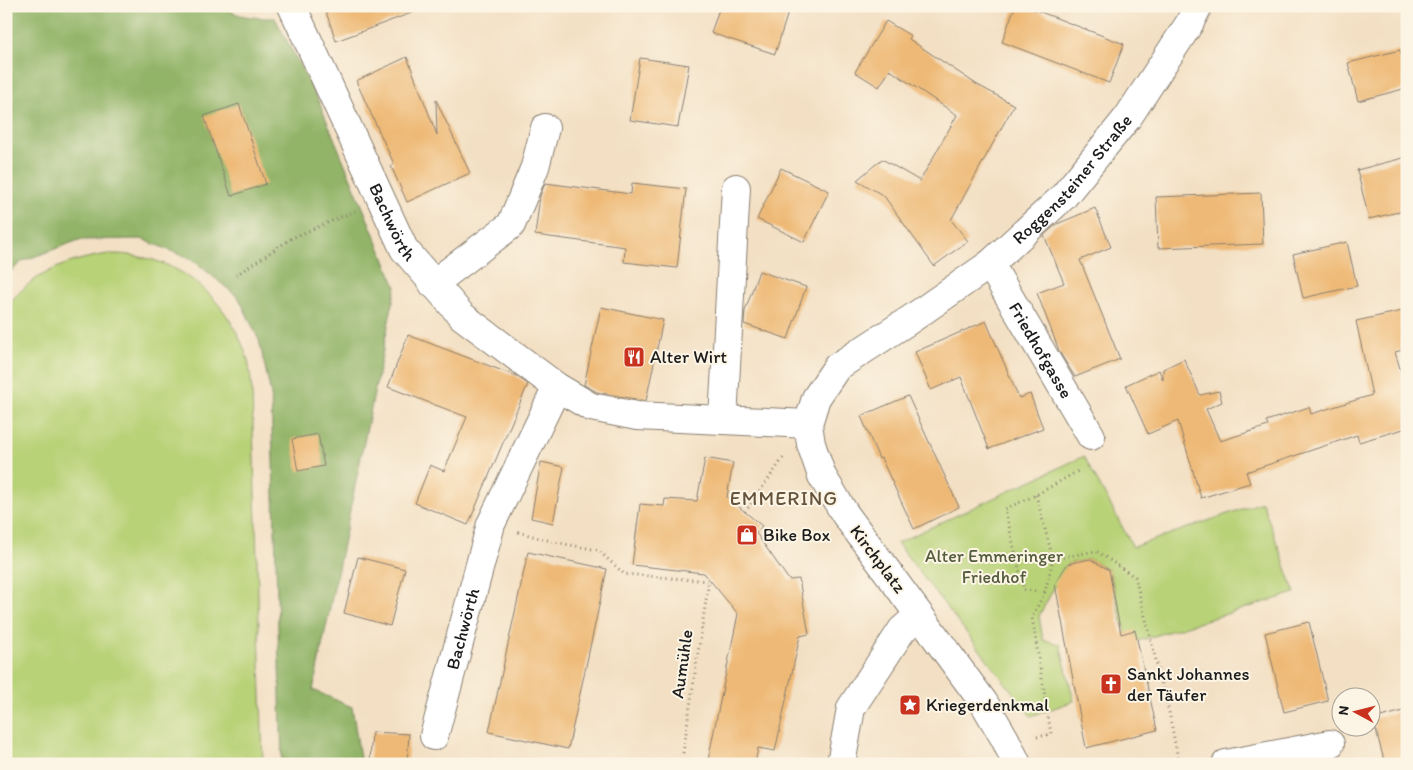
<svg xmlns="http://www.w3.org/2000/svg" width="1413" height="770" font-family="Itim,sans-serif">
	<style>
		.green { fill: #b8d277; stroke: #6a774a }
		.forest { fill: #92b468; stroke: #576842 }
		.building { fill: #eeb976 }
		.lines { fill: none; stroke-linecap: round; stroke-linejoin: round }
		.minor-casing { stroke: #887e70; stroke-width: 30 }
		.path { stroke: #887e70; stroke-width: 3; stroke-dasharray: 1 4; stroke-linecap: butt }
		.minor { stroke: #fff; stroke-width: 28 }
		.labels { text-anchor: middle; stroke-width: 4; stroke-linejoin: round; paint-order: stroke }
		.street-label { font-size: 18px; fill: #1c1c1c; stroke: #fcf5e5 }
		.poi-label { font-size: 18px; fill: #1c1c1c; stroke: #fcf5e5; text-anchor: start }
		.park-label { font-size: 18px; fill: #535c3c; stroke: #fcf5e5 }
		.quarter-label { font-size: 20px; letter-spacing: 1px; fill: #66533c; stroke: #fcf5e5 }
	</style>
	<rect width="100%" height="100%" fill="#fcf5e5"/>
	<filter id="ink" filterUnits="userSpaceOnUse"><feTurbulence type="fractalNoise" baseFrequency=".02" numOctaves="2"/><feDisplacementMap in="SourceGraphic" scale="10" xChannelSelector="R" yChannelSelector="G"/><feConvolveMatrix kernelMatrix="1 2 1 2 8 2 1 2 1" color-interpolation-filters="sRGB"/></filter>
	<filter id="wash" filterUnits="userSpaceOnUse"><feTurbulence type="fractalNoise" baseFrequency=".0096" numOctaves="4" result="noise"/><feDisplacementMap in="SourceGraphic" scale="20" xChannelSelector="R" yChannelSelector="G"/><feGaussianBlur stdDeviation="1.12" result="paint"/><feColorMatrix in="noise" values="0 0 0 0 0 0 0 0 0 0 0 0 0 0 0 0 0 1.4 0 .05"/><feComposite in="paint" operator="in"/></filter>
	<g filter="url(#wash)">
		<rect width="100%" height="100%" fill="#f3e0c4"/>
		<!-- green -->
		<g class="green">
			<path d="M108,254C117,254 126,254 135,256C191,264 232,308 248,360C250,370 251,381 252,391L263,764H6V308C31,273 68,260 108,254Z"/>
			<path d="M1084,456L1133,547L1262,502L1295,593L1128,644L1109,570L1090,559L1067,564L1039,616L1043,640L1060,644L1074,701L1031,716L897,543Z"/>
		</g>
		<!-- forest -->
		<path class="forest" d="M6,6H225C233,18 261,18 275,18L319,102L396,287L313,690L352,707L361,764H282L271,394L259,340L239,298L193,260L142,239L79,240L23,261L6,275Z"/>
		<g id="blocks">
			<!-- building -->
			<g class="building">
				<path d="M324,6H422V9L336,41Z"/>
				<path d="M720,6H790L775,54L711,33Z"/>
				<path d="M1015,6H1025L1124,44L1109,83L1002,42Z"/>
				<path d="M886,21L911,36L909,39L976,84L1014,105L951,220L968,241L934,266L884,196L857,180L882,159L920,181L957,115L890,70L879,87L855,72Z"/>
				<path d="M1400,50L1407,74V88L1358,101L1348,63Z"/>
				<path d="M407,57L437,135L436,100L470,173L407,202L391,166L394,164L356,81Z"/>
				<path d="M640,58L689,65L678,127L630,120Z"/>
				<path d="M239,104L266,184L231,196L204,116Z"/>
				<path d="M1407,157V210L1369,219L1357,170Z"/>
				<path d="M781,168L829,191L804,242L757,219Z"/>
				<path d="M545,183L631,194L632,183L686,189L677,268L624,262L625,247L535,235L540,196Z"/>
				<path d="M1261,193L1263,244L1158,248L1156,197Z"/>
				<path d="M1095,208L1111,247L1080,260L1120,359L1075,377L1060,353L1037,293L1064,283L1044,235L1057,224Z"/>
				<path d="M1347,242L1357,286L1303,298L1293,254Z"/>
				<path d="M759,271L806,287L788,339L744,324L745,311Z"/>
				<path d="M601,307L663,320L646,401L597,392L584,385Z"/>
				<path d="M1407,310V349L1395,352L1407,392V428L1359,442L1357,435L1246,472L1250,483L1201,498L1178,421L1148,434L1126,385L1159,370L1163,380V369L1184,359L1200,395L1219,391L1222,402L1206,409L1220,441L1268,426L1266,421L1309,407L1311,414L1372,395L1356,321Z"/>
				<path d="M986,321L1019,398L1030,394L1043,428L989,449L961,377L931,390L915,352Z"/>
				<path d="M408,335L516,376L528,384L468,525L415,503L430,465L444,471L467,417L388,387Z"/>
				<path d="M908,396L959,507L914,529L881,458L879,459L861,416Z"/>
				<path d="M318,434L324,466L298,471L292,439Z"/>
				<path d="M705,458L733,463L727,497L762,526L756,533L789,580L799,579L809,634L800,636L775,751L758,748L755,764H728L708,760L738,614L704,573L632,565L640,504L664,506L665,499L697,501Z"/>
				<path d="M541,462L564,467L553,523L531,518Z"/>
				<path d="M528,552L607,569L568,749L489,732Z"/>
				<path d="M358,557L405,569L390,626L344,613Z"/>
				<path d="M1090,559L1109,570L1121,634L1135,630L1157,730L1086,748L1055,584L1067,564Z"/>
				<path d="M1309,622L1328,701L1284,712L1265,633Z"/>
				<path d="M1407,710V764H1385L1373,719Z"/>
				<path d="M372,732L409,734L407,763L370,760Z"/>
			</g>
		</g>
	</g>
	<g filter="url(#ink)">
		<use href="#blocks" fill-opacity="0" stroke="#887e70" stroke-width="1"/>
		<g class="lines">
			<!-- minor casing -->
			<g class="minor-casing">
				<g id="minor">
					<path id="s1" d="M292,6L404,249L462,316L557,387L591,407L637,416L808,424"/>
					<path id="s2" d="M990,264L1091,436"/>
					<path d="M433,284L511,225L535,167L545,128"/>
					<path d="M723,419L736,188"/>
					<path id="s3" d="M434,736L491,524L557,387"/>
					<path d="M841,764L851,708L902,630L919,615"/>
					<path id="s4" d="M1017,764L1005,739L984,703L845,514L822,476L811,444L808,424L816,398L837,367L911,319L990,264L1063,197L1128,117L1189,24L1198,6"/>
					<path d="M1226,764L1330,744"/>
				</g>
			</g>
			<!-- path -->
			<g class="path">
				<path d="M236,275L292,238L355,211"/>
				<path d="M1036,495L1053,559"/>
				<path d="M745,512L784,457"/>
				<path d="M518,532L554,542L598,550L624,574L708,581"/>
				<path d="M1045,592L1024,590L1005,509L1036,495L1078,471"/>
				<path d="M1037,737L1051,734L1032,617L1045,592L1053,559L1096,551L1135,577L1169,712L1179,764"/>
				<path d="M683,753L709,580"/>
			</g>
			<!-- minor -->
			<use href="#minor" class="minor"/>
		</g>
	</g>
	<!-- icons -->
	<defs>
		<g id="restaurant-square" transform="scale(1.125)"><rect x="-9" y="-9" width="18" height="18" rx="4" fill="#c8321e" stroke="#fcf5e5"/><path d="M-5-6h1v4h1v-4h1v4h1v-4h1v5L-1.5 .5V6h-2V.5L-5-1ZM5-6V6H3V1.5H1.5Q1.5-4 5-6Z" fill="#fff"/></g>
		<g id="shop-square" transform="scale(1.125)"><rect x="-9" y="-9" width="18" height="18" rx="4" fill="#c8321e" stroke="#fcf5e5"/><path d="M-5-2.5h2.3a2.7 3.5 0 0 1 5.4 0H5L5.5 6h-11ZM-1.5-2.5h3a1.5 2.3 0 0 0-3 0Z" fill="#fff"/></g>
		<g id="church-square" transform="scale(1.125)"><rect x="-9" y="-9" width="18" height="18" rx="4" fill="#c8321e" stroke="#fcf5e5"/><path d="M-1.2-6h2.4v3.5h3.3v2.4h-3.3V6h-2.4V-.1h-3.3v-2.4h3.3Z" fill="#fff"/></g>
		<g id="sight-square" transform="scale(1.125)"><rect x="-9" y="-9" width="18" height="18" rx="4" fill="#c8321e" stroke="#fcf5e5"/><path d="M0-6L1.8-2.2L6-1.7L2.9 1.2L3.7 5.4L0 3.3L-3.7 5.4L-2.9 1.2L-6-1.7L-1.8-2.2Z" fill="#fff"/></g>
	</defs>
	<g fill-rule="evenodd">
		<use href="#restaurant-square" x="634" y="357"/>
		<use href="#shop-square" x="747" y="535"/>
		<use href="#church-square" x="1111" y="684"/>
		<use href="#sight-square" x="910" y="705"/>
	</g>
	<g class="labels">
		<!-- street labels -->
		<g class="street-label">
			<text dy="6" stroke="none"><textPath href="#s4" startOffset="770">Roggensteiner Straße</textPath></text>
			<text dy="6" stroke="none"><textPath href="#s1" startOffset="238">Bachwörth</textPath></text>
			<text dy="6" stroke="none"><textPath href="#s2" startOffset="100">Friedhofgasse</textPath></text>
			<text transform="translate(878 559) rotate(53)" y="6">Kirchplatz</text>
			<text dy="6" stroke="none"><textPath href="#s3" startOffset="111">Bachwörth</textPath></text>
			<text transform="translate(682 664) rotate(-82)" y="6">Aumühle</text>
		</g>
		<!-- poi labels -->
		<g class="poi-label">
			<text x="650" y="363">Alter Wirt</text>
			<text x="763" y="541">Bike Box</text>
			<text x="1127" y="680">Sankt Johannes<tspan x="1127" dy="21">der Täufer</tspan></text>
			<text x="926" y="711">Kriegerdenkmal</text>
		</g>
		<!-- park labels -->
		<g class="park-label">
			<text x="994" y="562">Alter Emmeringer<tspan x="994" dy="21">Friedhof</tspan></text>
		</g>
		<!-- quarter labels -->
		<g class="quarter-label">
			<text x="784" y="505">EMMERING</text>
		</g>
	</g>
	<!-- margin -->
	<rect width="1413" height="770" fill="none" stroke="#fcf5e5" stroke-width="25"/>
	<!-- north arrow -->
	<g transform="translate(1356 712) rotate(277)"><circle r="24" fill="#fcf5e5" stroke="#a29e95"/>
	<path d="M0-4L9 19L0 12L-9 19Z" fill="#c8321e"/>
	<text y="-8" font-size="14" font-weight="bold" text-anchor="middle" fill="#1c1c1c">N</text>
	</g>
</svg>
